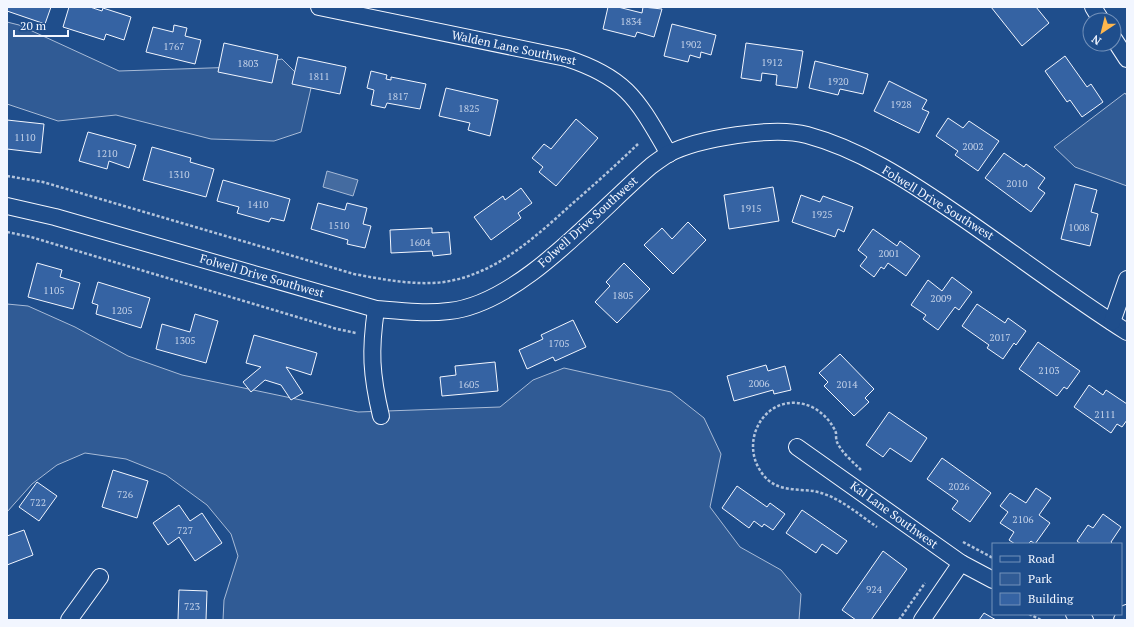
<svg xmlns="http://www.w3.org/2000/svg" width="1134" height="627" font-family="'PT Serif',serif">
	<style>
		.green { fill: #305b95; stroke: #a8bbd7 }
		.water { fill: #446ba0; stroke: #a8bbd7 }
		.building { fill: #3563a3; stroke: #f2f6ff }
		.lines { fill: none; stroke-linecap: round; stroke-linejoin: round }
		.minor-casing { stroke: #f2f6ff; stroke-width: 18 }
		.path { stroke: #b3c4dc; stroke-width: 2.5; stroke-dasharray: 3 2; stroke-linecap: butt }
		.minor { stroke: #1f4e8c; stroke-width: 16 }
		.labels { text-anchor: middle; stroke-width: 3; stroke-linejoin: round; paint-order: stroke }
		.number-label { font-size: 10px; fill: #c3d1e8 }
		.street-label { font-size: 12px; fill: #f2f6ff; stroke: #1f4e8c }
	</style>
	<rect width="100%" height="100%" fill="#1f4e8c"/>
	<!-- green -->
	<g class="green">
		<path d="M7,22L19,25L119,71L239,67L282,59L311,88L301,132L274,141L211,139L116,115L58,121L7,104Z"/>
		<path d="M1125,93L1127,96V186L1075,167L1054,147Z"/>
		<path d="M7,304L28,306L75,327L128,356L182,375L358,412L500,407L533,380L564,368L671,392L704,418L721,454L710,507L740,547L781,570L801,594L799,620H223L224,600L238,556L231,534L207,505L166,475L126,459L85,453L57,465L32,484L7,512Z"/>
	</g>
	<!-- water -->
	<path class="water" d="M327,171L358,180L353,196L323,187Z"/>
	<!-- building -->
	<g class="building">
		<path d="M7,7H51L45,24L7,11Z"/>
		<path d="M69,7H90L102,11L103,8L131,17L124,40L106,34L104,40L63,27Z"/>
		<path d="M608,7H618L642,13L643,7L662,9L654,37L637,32L635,37L603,29Z"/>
		<path d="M991,7H1036L1049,23L1022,46Z"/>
		<path d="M672,24L716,35L711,55L701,52L700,58L690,55L688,62L664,56Z"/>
		<path d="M174,25L187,28L185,36L201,40L195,64L146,52L153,27L173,32Z"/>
		<path d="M224,43L278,55L272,83L218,72Z"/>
		<path d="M746,43L803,51L797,88L776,85L777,75L762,73L761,81L741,78Z"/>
		<path d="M1065,56L1087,87L1091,84L1103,102L1082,117L1070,100L1067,102L1045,71Z"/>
		<path d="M298,57L346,67L340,94L292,84Z"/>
		<path d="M815,61L868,74L863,94L840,89L838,95L809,88Z"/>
		<path d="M371,71L387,75L386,79L391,80V77L426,84L420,109L387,103L385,108L371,105L374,90L367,88Z"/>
		<path d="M889,81L927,100L922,109L929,112L919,133L874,111Z"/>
		<path d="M446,88L498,100L490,136L468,130L470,123L439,116Z"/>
		<path d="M948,118L963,128L969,121L999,141L978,171L955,155L958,151L936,136Z"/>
		<path d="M576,119L598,138L556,186L539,172L543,167L532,158L544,144L551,149Z"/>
		<path d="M7,120L44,124L41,153L7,149Z"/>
		<path d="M88,132L136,145L129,168L109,161L107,169L79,161Z"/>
		<path d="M152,147L191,158L190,162L214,169L206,197L143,180Z"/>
		<path d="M1004,153L1024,167L1026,164L1045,178L1038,188L1045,193L1031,212L985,178Z"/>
		<path d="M223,180L290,199L284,221L271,218L269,222L237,213L239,207L217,201Z"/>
		<path d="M1075,184L1097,190L1091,212L1098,214L1090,246L1061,239Z"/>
		<path d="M773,187L779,221L729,229L724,195Z"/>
		<path d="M521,188L532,203L518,213L521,218L491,240L474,217L503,196L505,200Z"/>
		<path d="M801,195L820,202L823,196L853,207L844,232L838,229L835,237L792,222Z"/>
		<path d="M318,203L345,210L347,203L367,208L363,224L371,226L365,248L347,244L348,240L311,229Z"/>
		<path d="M688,222L706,240L673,274L644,245L662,228L672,239Z"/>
		<path d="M432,228V233L449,232L451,254L433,256L432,251L391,253L390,230Z"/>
		<path d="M873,229L897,246L900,241L920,256L906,276L888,263L884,269L881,267L874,277L860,266L867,257L858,250Z"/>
		<path d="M37,263L62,270L60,277L80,283L73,309L28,297Z"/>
		<path d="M624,263L650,289L617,323L595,302L610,286L606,282Z"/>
		<path d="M952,277L972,292L959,310L955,307L938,330L923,319L926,315L911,305L928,280L942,291Z"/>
		<path d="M98,282L150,298L141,328L96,314L98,305L92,303Z"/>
		<path d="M977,304L1005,323L1008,318L1026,331L1016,345L1014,343L1003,359L987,348L989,345L962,326Z"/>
		<path d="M195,314L218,321L206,363L156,349L162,324L190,332Z"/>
		<path d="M573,320L586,347L555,361L553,357L527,369L519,350L543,339L541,335Z"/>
		<path d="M254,335L317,353L311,375L286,367L303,393L291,400L281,385L265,380L251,392L243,382L261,367L246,363Z"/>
		<path d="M1038,342L1080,371L1067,389L1064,387L1057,396L1019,369Z"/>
		<path d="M840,354L874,389L865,398L869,402L854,416L824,386L828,382L819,373Z"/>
		<path d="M495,362L498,391L442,396L440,377L456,375L455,366Z"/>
		<path d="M766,365L768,371L785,366L791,390L774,394L773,390L734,401L727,376Z"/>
		<path d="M1089,385L1103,395L1106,390L1127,404V420L1122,427L1117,424L1111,433L1074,407Z"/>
		<path d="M889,412L927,438L911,462L890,448L883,457L866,445Z"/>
		<path d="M942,458L991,493L970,522L952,509L958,501L927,479Z"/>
		<path d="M113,470L148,481L137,518L102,507Z"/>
		<path d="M37,482L57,496L39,521L19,507Z"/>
		<path d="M737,486L767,507L770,503L785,514L773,530L764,524L762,527L754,521L749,528L722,508Z"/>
		<path d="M1036,488L1051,498L1039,515L1050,523L1035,544L1031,541L1028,544H1015L1009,540L1014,532L1000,523L1008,512L1000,506L1010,493L1026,503Z"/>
		<path d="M179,505L190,521L202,513L222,543L195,561L179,537L168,545L153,523Z"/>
		<path d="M802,510L847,541L837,554L822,544L816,553L786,533Z"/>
		<path d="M1103,514L1121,527L1111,542L1113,544H1081L1077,541L1088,525L1093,528Z"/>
		<path d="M24,530L33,555L7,565V536Z"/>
		<path d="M883,551L907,569L871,620H856L842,610Z"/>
		<path d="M179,590L207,591L206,620H178Z"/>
		<path d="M984,613L996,620H979Z"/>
	</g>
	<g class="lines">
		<!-- minor casing -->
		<g class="minor-casing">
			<g id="minor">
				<path d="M319,7L566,58C628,78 638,101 669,154"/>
				<path d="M1093,7L1101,20"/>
				<path d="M1114,39L1127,59"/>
				<path d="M7,206L55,217L376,309C400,311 425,314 449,311C520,304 598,211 651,166C656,162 662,158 668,154C699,138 774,126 807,135C859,149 907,180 951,210C1010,250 1067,294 1127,332"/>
				<path d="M376,309C370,351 371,374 381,416"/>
				<path d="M1112,322L1127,279"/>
				<path d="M797,447L961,563L993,580"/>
				<path d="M1074,614L1085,620"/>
				<path d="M69,620L100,577"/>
				<path d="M922,620L961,563"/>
				<path d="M1122,620L1127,613"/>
			</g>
		</g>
		<!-- path -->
		<g class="path">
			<path d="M7,176L43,182L354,274C381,279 406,284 433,283C490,280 533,239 573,203C595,184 617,164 638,144"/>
			<path d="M7,232L31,237L337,329L356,333"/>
			<path d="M861,470C853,462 842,453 837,442C836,440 836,436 836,433C832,422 822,412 812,407C768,387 734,442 765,477C777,491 797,489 813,491C837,495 858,514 877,527"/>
			<path d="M963,542L993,558"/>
			<path d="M1029,614L1041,620"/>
			<path d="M899,620L925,583"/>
		</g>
		<!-- minor -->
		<use href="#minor" class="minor"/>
	</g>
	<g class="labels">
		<!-- number labels -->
		<g class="number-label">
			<text x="631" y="25">1834</text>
			<text x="691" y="48">1902</text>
			<text x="174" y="50">1767</text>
			<text x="772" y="66">1912</text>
			<text x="248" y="67">1803</text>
			<text x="319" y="80">1811</text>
			<text x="838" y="85">1920</text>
			<text x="398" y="100">1817</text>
			<text x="901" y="108">1928</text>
			<text x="469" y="112">1825</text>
			<text x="25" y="141">1110</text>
			<text x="973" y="150">2002</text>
			<text x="107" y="157">1210</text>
			<text x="179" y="178">1310</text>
			<text x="1017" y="187">2010</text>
			<text x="258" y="208">1410</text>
			<text x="751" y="212">1915</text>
			<text x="822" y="218">1925</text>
			<text x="339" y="229">1510</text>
			<text x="1079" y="231">1008</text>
			<text x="420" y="246">1604</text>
			<text x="889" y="257">2001</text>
			<text x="54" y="294">1105</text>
			<text x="623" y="299">1805</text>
			<text x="941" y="302">2009</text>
			<text x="122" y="314">1205</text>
			<text x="1000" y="341">2017</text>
			<text x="185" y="344">1305</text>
			<text x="559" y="347">1705</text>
			<text x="1049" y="374">2103</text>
			<text x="759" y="387">2006</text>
			<text x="469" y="388">1605</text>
			<text x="847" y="388">2014</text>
			<text x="1105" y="418">2111</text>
			<text x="959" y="490">2026</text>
			<text x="125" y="498">726</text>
			<text x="38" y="506">722</text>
			<text x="1023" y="523">2106</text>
			<text x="185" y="534">727</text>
			<text x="874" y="593">924</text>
			<text x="192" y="610">723</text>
		</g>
		<!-- street labels -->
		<g class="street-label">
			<text transform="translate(514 48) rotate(12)" y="4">Walden Lane Southwest</text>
			<text transform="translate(938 203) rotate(32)" y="4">Folwell Drive Southwest</text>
			<text transform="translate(588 222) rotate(-42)" y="4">Folwell Drive Southwest</text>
			<text transform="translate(262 276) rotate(16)" y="4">Folwell Drive Southwest</text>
			<text transform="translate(894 515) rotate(36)" y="4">Kal Lane Southwest</text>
		</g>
	</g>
	<!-- border -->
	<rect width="1134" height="627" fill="none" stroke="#f2f6ff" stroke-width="16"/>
	<!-- legend -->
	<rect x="992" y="543" width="130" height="72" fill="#1f4e8c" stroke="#7391ba"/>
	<rect x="1000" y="556" width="20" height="6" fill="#1f4e8c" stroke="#7391ba"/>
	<text x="1028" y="563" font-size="12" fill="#f2f6ff">Road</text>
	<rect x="1000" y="573" width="20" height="12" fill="#305b95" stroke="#7391ba"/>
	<text x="1028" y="583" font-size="12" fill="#f2f6ff">Park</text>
	<rect x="1000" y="593" width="20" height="12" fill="#3563a3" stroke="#7391ba"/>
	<text x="1028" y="603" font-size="12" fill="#f2f6ff">Building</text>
	<!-- north arrow -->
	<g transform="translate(1102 32) rotate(215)"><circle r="19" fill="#1f4e8c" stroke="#7391ba"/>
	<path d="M0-3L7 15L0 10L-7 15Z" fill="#ffb74d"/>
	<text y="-6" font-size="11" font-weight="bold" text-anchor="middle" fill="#f2f6ff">N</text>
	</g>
	<!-- scale -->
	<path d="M14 30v6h54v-6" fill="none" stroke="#f2f6ff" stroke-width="2"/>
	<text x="20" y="30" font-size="12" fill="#f2f6ff" stroke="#1f4e8c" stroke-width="3" paint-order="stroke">20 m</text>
</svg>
